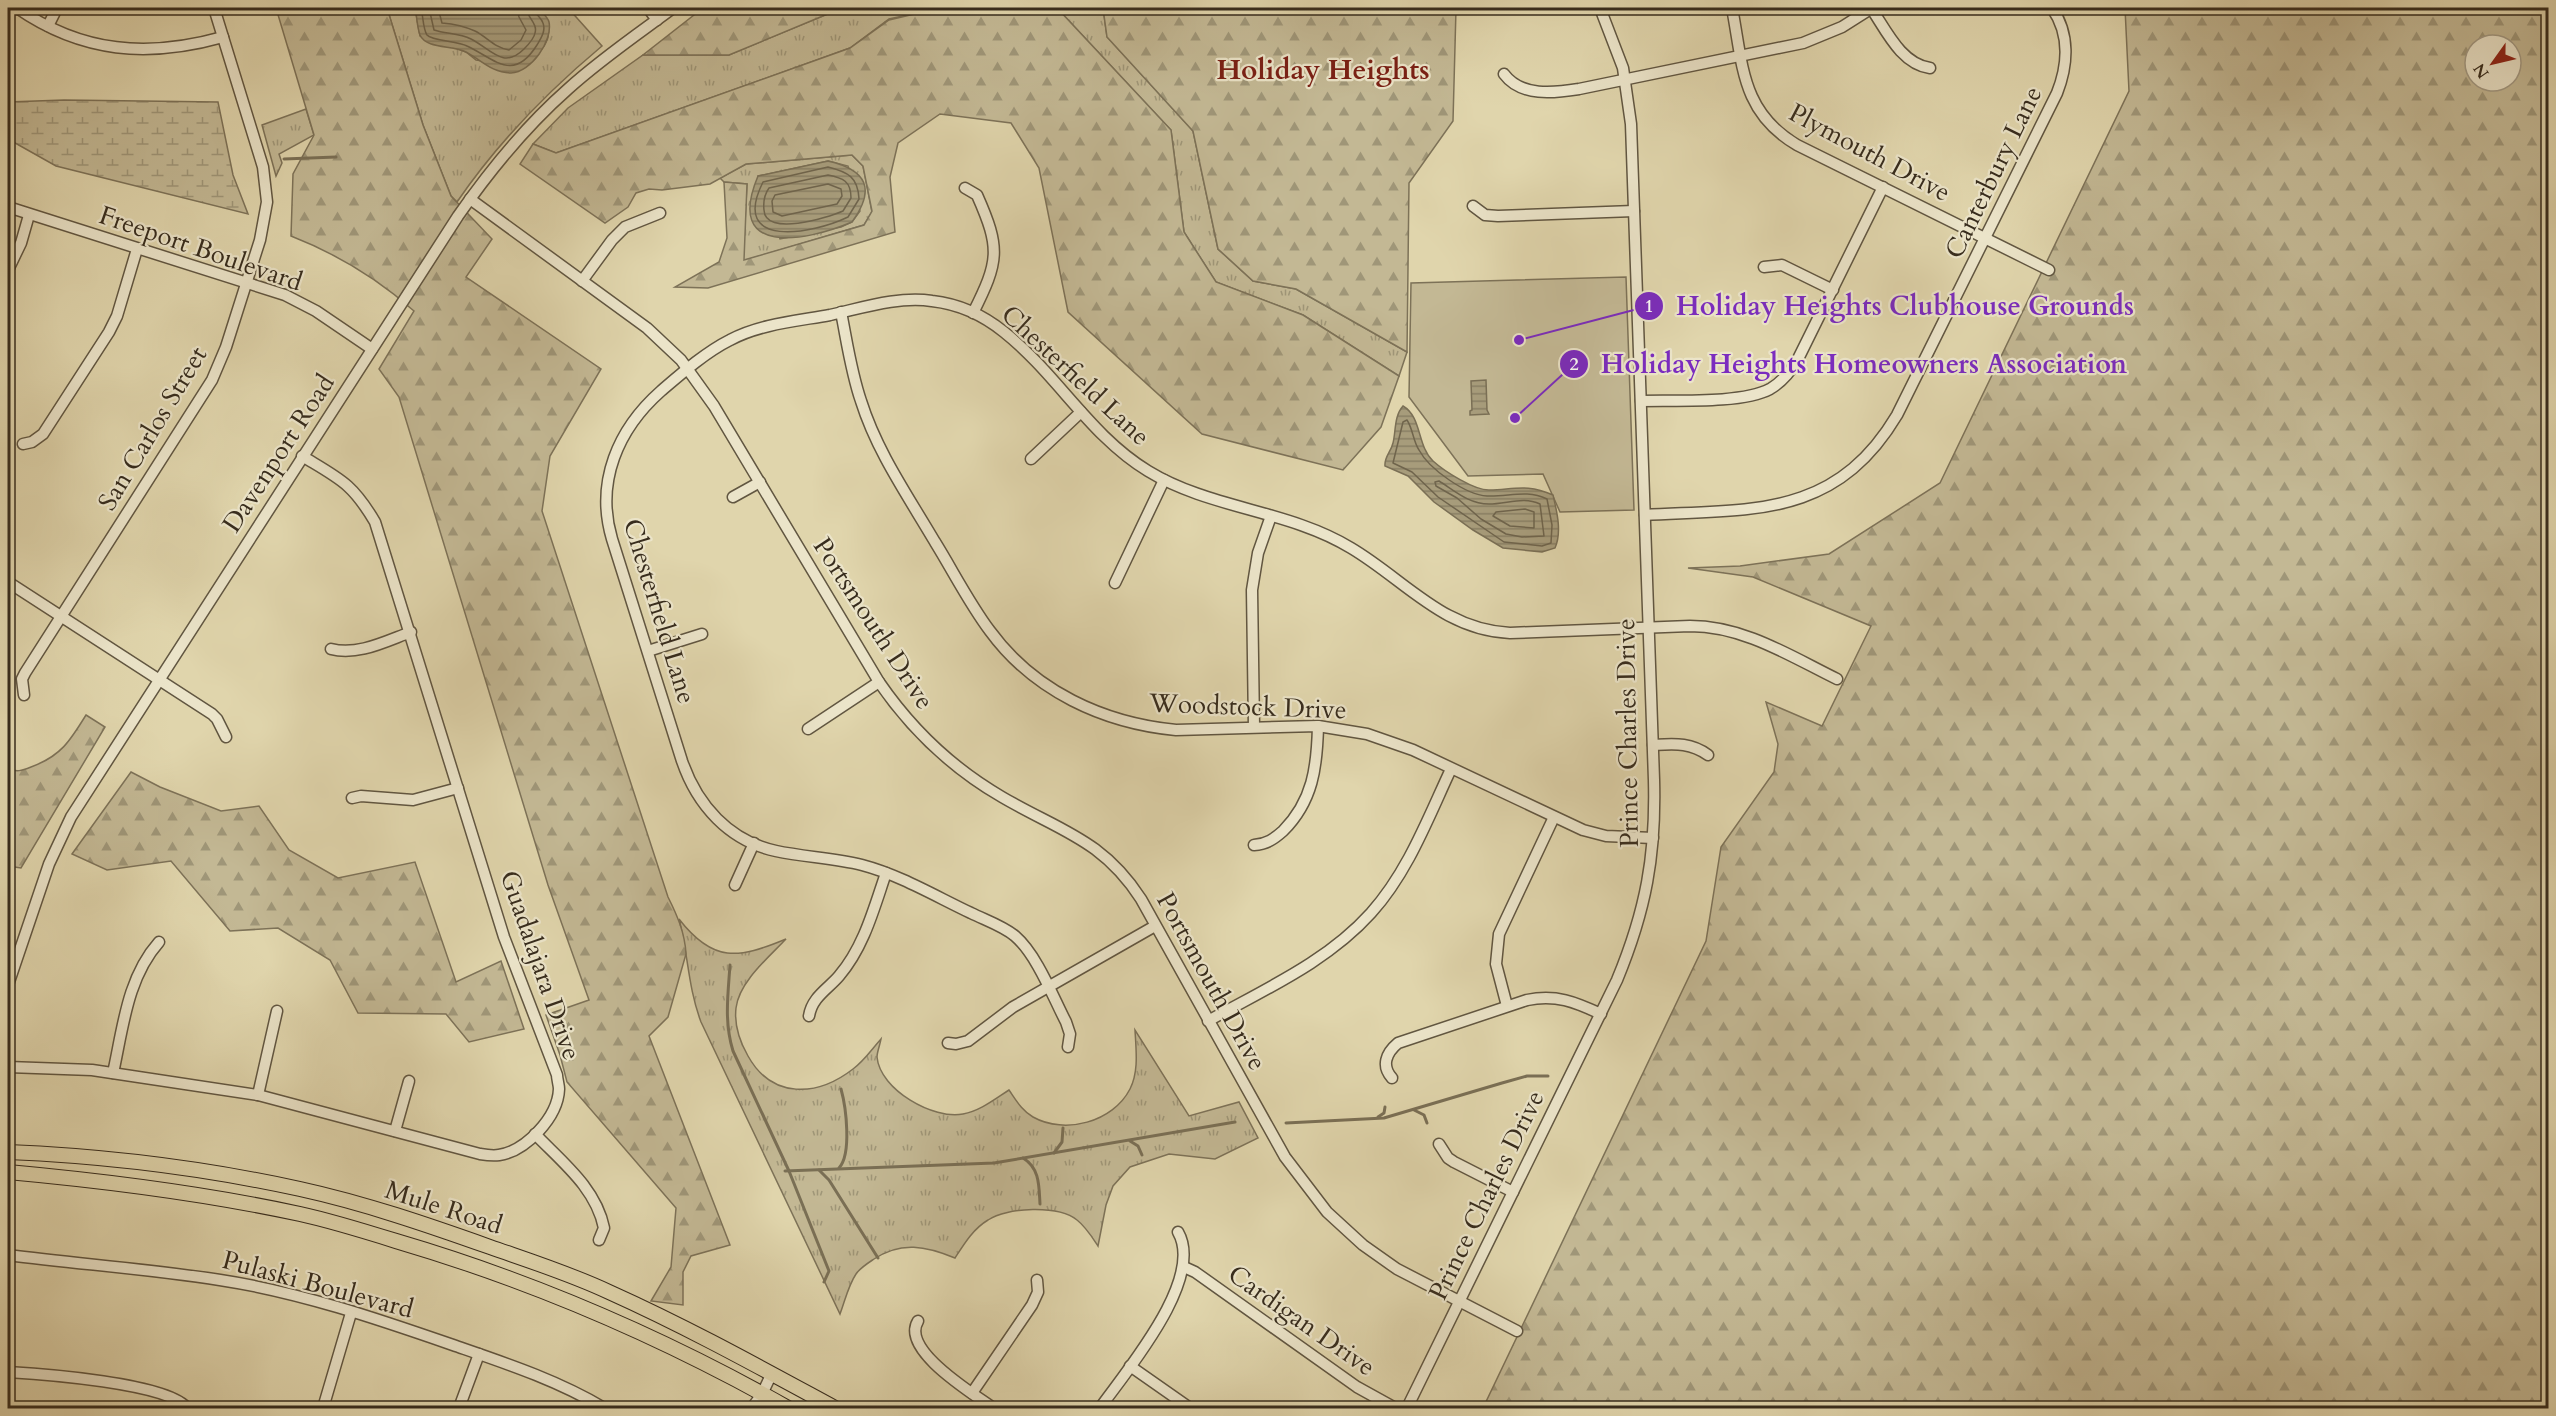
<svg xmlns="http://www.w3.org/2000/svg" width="2556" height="1416" font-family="Cardo,serif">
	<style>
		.grass { fill: url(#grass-tufts); stroke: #7d7258; stroke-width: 1.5; fill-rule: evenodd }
		.forest { fill: url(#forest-firs); stroke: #7d7258; stroke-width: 1.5; fill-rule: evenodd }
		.wetland { fill: url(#wetland-marsh); stroke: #7d7258; stroke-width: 1.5 }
		.green { fill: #c3b894; stroke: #7d7258; stroke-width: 1.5 }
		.water { fill: url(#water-rules); stroke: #7a6f55; stroke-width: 1.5 }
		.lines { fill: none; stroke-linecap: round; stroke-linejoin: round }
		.shore { stroke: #6f644c; stroke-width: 1.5 }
		.stream { stroke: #7a6f55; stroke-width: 3 }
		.minor-casing { stroke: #615641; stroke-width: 13 }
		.major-casing { stroke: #372c1d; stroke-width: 16 }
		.minor { stroke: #ebe4c9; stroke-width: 10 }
		.major { stroke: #e0d5ac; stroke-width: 14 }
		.labels { text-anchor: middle; stroke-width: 4.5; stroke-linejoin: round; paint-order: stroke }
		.street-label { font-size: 26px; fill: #372c1d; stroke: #ebe4c9 }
		.quarter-label { font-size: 28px; font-weight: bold; fill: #7a1f14; stroke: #ebe4c9 }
		.leader { fill: none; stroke: #7b2cbf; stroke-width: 2 }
		.callout-dot { fill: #7b2cbf; stroke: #ebe4c9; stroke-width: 2 }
		.mark-label { font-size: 18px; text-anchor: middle; font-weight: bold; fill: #fff }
		.callout-label { font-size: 27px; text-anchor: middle; font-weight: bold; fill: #7b2cbf; stroke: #ebe4c9; stroke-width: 4.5; stroke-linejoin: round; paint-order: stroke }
	</style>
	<defs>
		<pattern id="grass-tufts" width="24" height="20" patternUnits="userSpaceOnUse" patternTransform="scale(1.5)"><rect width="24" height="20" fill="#c3b894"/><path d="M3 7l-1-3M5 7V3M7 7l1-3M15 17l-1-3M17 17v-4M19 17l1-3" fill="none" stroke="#9f9678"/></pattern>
		<pattern id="forest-firs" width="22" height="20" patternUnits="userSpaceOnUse" patternTransform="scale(1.5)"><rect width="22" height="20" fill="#c3b894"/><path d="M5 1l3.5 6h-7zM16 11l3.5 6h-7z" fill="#9f9678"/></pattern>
		<pattern id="wetland-marsh" width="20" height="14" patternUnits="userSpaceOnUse" patternTransform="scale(1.5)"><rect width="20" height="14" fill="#c3b894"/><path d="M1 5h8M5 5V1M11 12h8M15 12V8" fill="none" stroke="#9f9678"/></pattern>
		<pattern id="water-rules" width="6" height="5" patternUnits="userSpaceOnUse" patternTransform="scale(1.5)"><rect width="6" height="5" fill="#a79c7b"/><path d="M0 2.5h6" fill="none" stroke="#897f64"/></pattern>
	</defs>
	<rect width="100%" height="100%" fill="#e0d5ac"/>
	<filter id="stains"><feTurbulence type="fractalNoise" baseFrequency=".00333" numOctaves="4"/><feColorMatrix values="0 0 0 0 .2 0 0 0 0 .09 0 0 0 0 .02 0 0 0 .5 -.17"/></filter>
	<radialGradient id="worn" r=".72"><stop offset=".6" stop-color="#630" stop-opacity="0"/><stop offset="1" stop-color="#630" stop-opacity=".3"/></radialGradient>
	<!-- grass -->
	<g class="grass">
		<path d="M387,8H415L420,36L437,45L451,46L466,52L476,60L525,67C546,47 559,33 538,8H568L602,46C547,92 498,142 457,202L451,196L423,125Z"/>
		<path d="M842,8H940L889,19L850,48L556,153L533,144L568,108L643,55H729Z"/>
		<path d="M1053,8H1103L1107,37L1193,131L1218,249L1253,281L1296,289L1407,352L1399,376L1303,315L1216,282L1184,232L1171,130L1057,8Z"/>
		<path d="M306,109L314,135L279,154L282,163L276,176L262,125Z"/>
		<path d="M852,155L863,166L872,212L864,225L743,261L747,184L724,182L720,178L746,164ZM828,161L848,166L860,211L852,222L841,227L780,239L758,176Z"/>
		<path d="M679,919C713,963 738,959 786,939C769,957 739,982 736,1008C734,1025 740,1042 748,1056C772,1099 817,1097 853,1069C864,1061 872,1049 881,1039C880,1045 877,1052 877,1057C880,1090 934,1120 963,1114C980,1111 995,1099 1009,1090C1016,1100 1022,1111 1033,1117C1065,1135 1113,1122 1130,1089C1139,1071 1136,1050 1135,1030L1189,1116L1239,1102L1258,1138L1215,1159L1169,1154L1130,1167L1113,1186L1106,1205L1098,1246C1092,1237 1086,1227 1077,1220C1059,1205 1007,1207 988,1220C973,1229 964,1244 955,1258C926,1246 901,1241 874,1259C868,1263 860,1268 856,1274C848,1286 845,1301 840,1314L701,1022C688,988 688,953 679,919Z"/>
	</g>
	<!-- forest -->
	<g class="forest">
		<path d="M276,8H387L423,125L451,196L492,239L466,277L601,369L550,456L542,511L668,897C677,915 685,933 686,954L668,1017L649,1036L730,1245L691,1256L683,1272V1305L651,1301L671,1267L676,1208L567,1082L560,1055L546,1015L589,1000L548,885L399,397L379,369L414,311C378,279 337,254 291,236L293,174L314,135Z"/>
		<path d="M703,8H842L729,55H643Z"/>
		<path d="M940,8H1057L1171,130L1184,232L1216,282L1303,315L1399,376L1381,427L1343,470L1202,434L1068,312L1039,168L1011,123L940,114L898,143L890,177L895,232L708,288L675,287L719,262L727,238L724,182L747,184L744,260L864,225L872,211L863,166L852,155L746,164L710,184L662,190L649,189L636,193L628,207L605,223L520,164L533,144L556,153L850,48L889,20Z"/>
		<path d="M1103,8H1460L1456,9L1453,121L1409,183L1407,352L1296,289L1253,281L1218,249L1193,131L1107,37Z"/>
		<path d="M2125,8H2548V1408H1483L1706,941L1721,847L1774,772L1778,744L1766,702L1822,726L1871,626L1753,577L1688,568L1740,566L1829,554L1940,483L2129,91ZM2475,45H2511V81H2475Z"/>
		<path d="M86,715L105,727L21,868L8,866V769C17,772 21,771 31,767C61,756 70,741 86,715Z"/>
		<path d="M131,772L160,787L221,811L259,806L289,850L338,878L415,862L456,982L501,961L524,1029L469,1042L446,1014L358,1013L330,960L278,928L230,931L171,861L107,870L72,854Z"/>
	</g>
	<!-- wetland -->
	<path class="wetland" d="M64,100L218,102L233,175L248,214L56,166L8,139V102Z"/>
	<!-- green -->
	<path class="green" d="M1626,277L1634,510L1560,512L1543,474L1468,476L1409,397L1411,283Z"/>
	<!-- water -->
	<g class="water">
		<path d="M415,8H538C541,12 548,17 549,22C553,41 531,72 511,73C492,73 481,60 466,52C453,45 426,49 420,35C417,27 417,16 415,8Z"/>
		<path d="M828,161C867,170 876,189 852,222C805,242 724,257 758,176Z"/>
		<path d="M1486,380L1487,410L1489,414L1470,415V411L1472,410L1471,381Z"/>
		<path d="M1403,406C1422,417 1417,446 1433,461C1444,471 1475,491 1490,490C1516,489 1528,484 1553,495C1557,512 1562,532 1555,548L1542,552L1503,548L1473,530L1434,502L1408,476L1385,466C1384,457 1391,452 1393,443C1396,431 1394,416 1403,406Z"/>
	</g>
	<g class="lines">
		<!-- shore -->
		<g class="shore">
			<path d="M421,8C423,15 423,29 427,35C432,41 458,41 467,46C495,59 513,83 537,45C541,38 546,31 543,23C541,17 535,15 534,8"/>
			<path d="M429,8L434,30C446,34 459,33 471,39C491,49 503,70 524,49C528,45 534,39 535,33C538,24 527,17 526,8"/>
			<path d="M438,8L442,23C454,24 464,26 475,31C487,37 495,48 509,50L521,40L526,30L519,17L517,8"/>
			<path d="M828,167C848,172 858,177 859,199L848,217C813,234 729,250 763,182Z"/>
			<path d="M828,175C843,178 851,181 851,198L843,211C827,218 765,237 764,210C763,201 764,195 769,188Z"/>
			<path d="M828,184L841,189L842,196L837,204L782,216L773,212L772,201L775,195Z"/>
			<path d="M1407,420C1413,429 1413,441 1419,450C1429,469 1466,495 1487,496C1509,497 1526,489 1547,499L1552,525L1551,543L1542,546L1504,542L1438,497L1412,472L1393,463L1403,422Z"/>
			<path d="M1439,481C1455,491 1469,504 1489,504C1507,504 1523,496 1540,504L1544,536L1522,537L1506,534L1481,519L1457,498L1436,486L1435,482Z"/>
			<path d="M1525,509L1534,512V528L1510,526L1493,516L1496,512Z"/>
		</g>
		<!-- stream -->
		<g class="stream">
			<path d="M284,159L336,157"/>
			<path d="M730,965C728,995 724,1022 733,1051L789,1171L829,1271L824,1282"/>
			<path d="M1414,1110L1424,1115L1427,1123"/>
			<path d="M1378,1117L1384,1113L1385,1107"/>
			<path d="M1286,1123L1384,1118L1502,1083L1527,1076H1548"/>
			<path d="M1130,1141L1138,1146L1142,1155"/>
			<path d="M1054,1153L1062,1142L1063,1128"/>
			<path d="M1023,1158C1040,1168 1039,1187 1040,1204"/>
			<path d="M839,1168C852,1154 846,1107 841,1089"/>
			<path d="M819,1170L829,1180L878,1258"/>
			<path d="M785,1171L994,1163L1235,1122"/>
		</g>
		<!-- minor casing -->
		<g class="minor-casing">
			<g id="minor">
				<path d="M17,8C82,53 148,58 223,37"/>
				<path d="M648,8L657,20"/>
				<path d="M1732,8C1743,65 1741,112 1797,145L2049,270"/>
				<path d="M1871,8C1886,30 1901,64 1930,68"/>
				<path d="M48,26L57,8"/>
				<path d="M1504,74C1521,97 1554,93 1579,89L1803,43L1842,27L1872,8"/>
				<path d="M965,188L977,195C1001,249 999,261 973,313"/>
				<path d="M470,199L647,328L681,360L714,406L879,682C912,730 952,768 1002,797C1060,831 1102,839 1141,899L1285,1157L1327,1212L1363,1245L1397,1269L1517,1331"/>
				<path d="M1473,206L1485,215L1498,216L1634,211"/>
				<path d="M8,207L285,295L316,311L372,349"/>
				<path d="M1764,267L1782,265L1833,290"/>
				<path d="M8,270L21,243L29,215"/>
				<path d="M582,281L612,240L625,227L660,213"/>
				<path d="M841,312C847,342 851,372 861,401C877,452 908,496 935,542C953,571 969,603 990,631C1034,691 1103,723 1176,730L1318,726L1367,734L1413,750L1583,830L1606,836L1653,838"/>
				<path d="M1641,401C1674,400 1742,404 1770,389C1782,382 1791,371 1798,359L1883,187"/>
				<path d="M23,444L32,442L43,434L109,332L117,316L137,249"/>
				<path d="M1031,459L1081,412"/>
				<path d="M733,497L760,482"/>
				<path d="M1645,515C1751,509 1835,519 1897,415L2057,93C2068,65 2070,34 2052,8"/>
				<path d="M8,582L212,714L217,719L226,737"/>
				<path d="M1115,583L1164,480"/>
				<path d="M331,649C358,656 386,641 411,632"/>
				<path d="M648,651L702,634"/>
				<path d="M24,695L22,679L25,673L212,380L226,347L260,240L267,202L263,167L214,8"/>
				<path d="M1254,727L1252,590L1258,553L1271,516"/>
				<path d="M808,729L879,682"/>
				<path d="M1653,745C1674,744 1690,742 1708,755"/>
				<path d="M352,798L361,796L413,800L458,788"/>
				<path d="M1254,845C1267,844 1274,839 1283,831C1313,801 1317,767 1318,726"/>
				<path d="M735,885L754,843"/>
				<path d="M8,985L49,864L71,817L458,216C490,170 526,126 568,89C601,59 638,34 673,8"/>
				<path d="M1507,1006L1496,964L1499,934L1554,817"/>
				<path d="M809,1016C812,997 828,989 839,976C864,947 874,908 886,873"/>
				<path d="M1208,1021C1265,989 1327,962 1371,913C1408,872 1428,818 1451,769"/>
				<path d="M948,1043L956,1044L968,1041L1013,1007L1155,926"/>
				<path d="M1068,1047L1070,1034L1066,1022C1053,997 1037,955 1015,936C1003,926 985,920 971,913C935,896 900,875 862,865C834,858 804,857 776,851C729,841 697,805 682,761L612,539C595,482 618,429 661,391C682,373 706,352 730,340C760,324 797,321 830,315C862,308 898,296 932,301C959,304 983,315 1004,332C1057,374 1090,436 1148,471C1210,509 1289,510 1351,548C1405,580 1443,630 1510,633L1690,626C1744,626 1790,656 1837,679"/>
				<path d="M8,1067L92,1070L258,1095L480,1154C486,1155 493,1156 499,1155C526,1151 558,1117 559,1089C559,1085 557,1079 557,1075L504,937L375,522C352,483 340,479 302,456"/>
				<path d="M113,1073C123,1028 127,978 159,942"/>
				<path d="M1392,1078C1381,1066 1386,1053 1398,1043L1527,1000C1556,994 1575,1002 1601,1014"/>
				<path d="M258,1095L277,1011"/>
				<path d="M395,1131L409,1081"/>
				<path d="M535,1134C562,1162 596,1188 604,1228L599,1240"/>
				<path d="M1439,1144L1448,1158L1454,1162L1513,1192"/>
				<path d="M8,1255C78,1264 150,1269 220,1280C299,1292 378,1319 453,1345C505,1363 557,1380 604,1408"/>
				<path d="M1184,1267L1195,1272L1357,1387L1395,1408"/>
				<path d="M918,1321C900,1350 974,1394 993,1408"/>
				<path d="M1130,1366L1190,1408"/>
				<path d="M8,1372C42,1374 168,1383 187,1408"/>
				<path d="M972,1393L1032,1305L1038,1292L1037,1280"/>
				<path d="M323,1408L351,1313"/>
				<path d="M459,1408L479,1354"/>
				<path d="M752,1408L762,1394L772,1373"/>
				<path d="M1100,1408C1127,1370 1205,1279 1178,1232"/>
				<path d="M1407,1408L1617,980C1646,910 1656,855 1654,780L1631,124L1623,68L1600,8"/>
			</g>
		</g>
		<!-- major casing -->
		<g class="major-casing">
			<g id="major">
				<path d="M8,1152C105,1156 204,1168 300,1189C364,1203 428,1225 490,1247C530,1261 571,1274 609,1292C687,1327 761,1368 835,1408"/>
				<path d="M8,1172C106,1181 203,1193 300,1214C332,1221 364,1231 396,1241C532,1281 664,1338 788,1408"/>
			</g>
		</g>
		<!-- minor -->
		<use href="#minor" class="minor"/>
		<!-- major -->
		<use href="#major" class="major"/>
	</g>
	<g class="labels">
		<!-- street labels -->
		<g class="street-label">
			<text transform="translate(1870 152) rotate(28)" y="9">Plymouth Drive</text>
			<text transform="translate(1993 172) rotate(-64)" y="9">Canterbury Lane</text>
			<text transform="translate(201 248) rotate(19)" y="9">Freeport Boulevard</text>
			<text transform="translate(1076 375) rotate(43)" y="9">Chesterfield Lane</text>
			<text transform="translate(152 428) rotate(-59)" y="9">San Carlos Street</text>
			<text transform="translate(278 453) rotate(-57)" y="9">Davenport Road</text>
			<text transform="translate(660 611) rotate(73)" y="9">Chesterfield Lane</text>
			<text transform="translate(874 623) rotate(57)" y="9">Portsmouth Drive</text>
			<text transform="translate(1248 706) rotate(2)" y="9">Woodstock Drive</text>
			<text transform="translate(1627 733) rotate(-91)" y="9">Prince Charles Drive</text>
			<text transform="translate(541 965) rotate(71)" y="9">Guadalajara Drive</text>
			<text transform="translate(1212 981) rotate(61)" y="9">Portsmouth Drive</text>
			<text transform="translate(1486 1195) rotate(-64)" y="9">Prince Charles Drive</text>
			<text transform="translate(444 1207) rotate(18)" y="9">Mule Road</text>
			<text transform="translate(318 1284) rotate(15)" y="9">Pulaski Boulevard</text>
			<text transform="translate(1302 1320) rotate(35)" y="9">Cardigan Drive</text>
		</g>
		<!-- quarter labels -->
		<g class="quarter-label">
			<text x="1323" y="79">Holiday Heights</text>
		</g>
	</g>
	<!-- callouts -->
	<path class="leader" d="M1519 340L1649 306M1515 418L1574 364"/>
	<g class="callout-dot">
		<circle cx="1519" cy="340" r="6"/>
		<circle cx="1515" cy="418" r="6"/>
		<circle cx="1649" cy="306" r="15"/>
		<circle cx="1574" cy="364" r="15"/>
	</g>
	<g class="mark-label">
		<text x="1649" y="312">1</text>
		<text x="1574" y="370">2</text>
	</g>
	<g class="callout-label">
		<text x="1905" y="315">Holiday Heights Clubhouse Grounds</text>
		<text x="1864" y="373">Holiday Heights Homeowners Association</text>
	</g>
	<!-- margin -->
	<rect width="2556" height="1416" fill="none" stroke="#e0d5ac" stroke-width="30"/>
	<rect x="9" y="9" width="2538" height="1398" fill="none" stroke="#372c1d" stroke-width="3"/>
	<rect x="15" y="15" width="2526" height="1386" fill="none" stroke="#372c1d" stroke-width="1.5"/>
	<!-- north arrow -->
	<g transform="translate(2493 63) rotate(236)"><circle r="28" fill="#ebe4c9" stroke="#a39a84" stroke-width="1.5"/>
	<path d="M0-4.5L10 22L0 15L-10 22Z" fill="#8f2418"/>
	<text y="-9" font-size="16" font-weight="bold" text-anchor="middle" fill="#372c1d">N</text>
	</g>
	<rect width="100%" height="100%" filter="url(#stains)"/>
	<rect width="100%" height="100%" fill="url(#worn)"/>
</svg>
